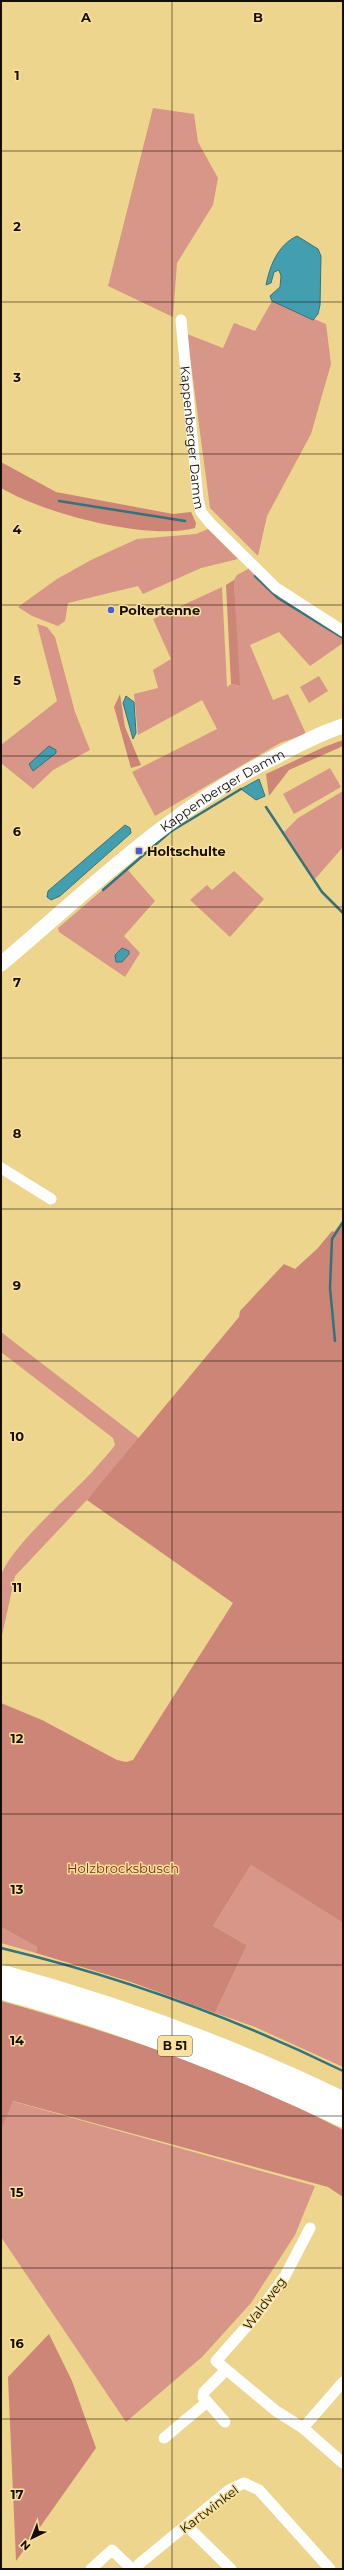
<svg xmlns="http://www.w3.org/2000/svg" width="344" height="2570" font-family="Montserrat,sans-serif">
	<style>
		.green { fill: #d79688 }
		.forest { fill: #cc8577 }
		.water { fill: #439fb0; stroke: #35737b }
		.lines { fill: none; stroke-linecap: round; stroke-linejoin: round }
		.stream { stroke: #35737b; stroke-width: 2.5 }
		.street { stroke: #fff; stroke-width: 11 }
		.secondary { stroke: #fff; stroke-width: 15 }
		.highway { stroke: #fff; stroke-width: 19 }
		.grid { fill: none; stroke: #140d00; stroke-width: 1; stroke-opacity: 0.55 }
		.poi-dot { fill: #4a5cd1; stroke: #fae29a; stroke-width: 1.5 }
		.labels { text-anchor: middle; stroke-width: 3; stroke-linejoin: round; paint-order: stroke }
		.shield { fill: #fae29a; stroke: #594d2e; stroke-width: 1 }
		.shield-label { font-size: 12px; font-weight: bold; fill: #140d00 }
		.street-label { font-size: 13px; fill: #140d00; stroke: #fae29a }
		.poi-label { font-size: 13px; font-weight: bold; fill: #140d00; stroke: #fae29a; text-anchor: start }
		.park-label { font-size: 13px; fill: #7c281a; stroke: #fae29a }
		.grid-label { font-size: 13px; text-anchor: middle; font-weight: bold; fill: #140d00; stroke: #fae29a; stroke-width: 3; stroke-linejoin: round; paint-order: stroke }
	</style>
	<rect width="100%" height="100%" fill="#edd58d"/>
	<!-- green -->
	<g class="green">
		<path d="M153,108L194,114L198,142L218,178L213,205L177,263L173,317L108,286Z"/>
		<path d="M272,301L326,324L331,364L311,434L267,516L258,556L210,508L187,334L223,348L234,323L255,331Z"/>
		<path d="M208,529L238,559L201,568L143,594L138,586L68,603L65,621L58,626L32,616L18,607L57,579L91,560L137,539L196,534Z"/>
		<path d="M250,568L343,634V643L310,666L279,632L250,645L273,700L288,694L306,734L280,743L155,816L132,772L217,729L202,700L138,735L134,694L158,688L153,670L171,659L153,619L222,587L227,687L231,684L239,686L234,580L237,575Z"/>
		<path d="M37,624L47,627L55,637L75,712L90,750L53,770L33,789L1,763V745L57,701Z"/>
		<path d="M319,676L328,691L309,703L300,687Z"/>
		<path d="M330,768L341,787L294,814L283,794Z"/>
		<path d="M343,791V847L315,879L284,832L298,818Z"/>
		<path d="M127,869L155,901L124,936L140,953L125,977L59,932L58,928Z"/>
		<path d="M234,871L264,899L230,937L190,900L207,885L212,890Z"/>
		<path d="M1,1332L140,1439L101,1485L15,1576L1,1640V1575C14,1543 68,1498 93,1471C100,1462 109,1454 115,1445L113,1438L1,1352Z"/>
		<path d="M251,1865L343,1923V2067L255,2027L215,2013L247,1945L213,1926Z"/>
		<path d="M1,1927L37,1947L36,1953L1,1943Z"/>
		<path d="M12,2101L315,2186L295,2235L251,2303L202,2357L126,2422L1,2237V2130Z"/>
	</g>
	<!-- forest -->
	<g class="forest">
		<path d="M1,462L56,492L173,514L191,512L196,523L195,528C147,541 43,513 1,488Z"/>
		<path d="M234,580L240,686L231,684L226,585Z"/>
		<path d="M120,694L125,727L141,765L131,768L114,707Z"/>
		<path d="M343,740V746L289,770L269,796L266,774L324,747Z"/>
		<path d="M343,1220V1923L251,1865L213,1926L247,1945L215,2013L131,1982L36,1953L37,1947L1,1927V1703L42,1720L117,1760L126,1762L133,1760L233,1603L87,1500L239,1317L240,1311L284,1264L295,1269L317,1249L332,1231L334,1232Z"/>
		<path d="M1,2001C118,2034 235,2073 343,2130V2197L328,2187L13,2101L1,2130Z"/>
		<path d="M49,2334L72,2381L96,2448L16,2561L8,2377Z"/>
	</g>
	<!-- water -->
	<g class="water">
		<path d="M297,236L318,249L321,256L320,305L318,314L313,320L272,301L270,296L280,287L281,276L279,270L274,272L271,283L266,285C270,265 278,245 297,236Z"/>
		<path d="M126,696L134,702L136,733L133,739L123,703Z"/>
		<path d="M49,746L56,750V753L33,771L29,764Z"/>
		<path d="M259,779L265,796L256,800L241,789Z"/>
		<path d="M125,825L130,828L131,833L60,896L51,900L47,897L48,891Z"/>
		<path d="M122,948L129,951V954L122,962H116L115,955Z"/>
	</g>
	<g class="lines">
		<!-- stream -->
		<g class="stream">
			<path d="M59,501L185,521"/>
			<path d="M255,576L278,598L343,638"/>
			<path d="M266,807L322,892L343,913"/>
			<path d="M103,890L170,832L241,789"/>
			<path d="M335,1341L330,1288L332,1239L343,1222"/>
			<path d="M1,1948C118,1976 235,2018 343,2071"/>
		</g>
		<!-- street -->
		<g class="street">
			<path id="s1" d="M181,320L198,499L201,512L210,523L276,588L343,631"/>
			<path d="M1,1168L51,1199"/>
			<path d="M310,2228L285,2276L256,2316L216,2361L276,2411L303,2428L343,2463"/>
			<path d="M225,2422L203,2397L204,2392L226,2370"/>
			<path d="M303,2428L343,2382"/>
			<path d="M164,2438L207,2402"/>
			<path d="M186,2525L231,2569"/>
			<path d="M91,2569L112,2550L132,2569"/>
			<path d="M137,2569L139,2564L229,2490L244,2483L259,2490L330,2569"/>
		</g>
		<!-- secondary -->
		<path class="secondary" id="s2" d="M1,964C91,888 169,810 277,756C298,745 320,733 343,726"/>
		<!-- highway -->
		<g class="highway">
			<path d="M1,1974C119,2006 233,2048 343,2101"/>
			<path d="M1,1990C119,2022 232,2065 343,2118"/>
		</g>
	</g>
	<!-- grid -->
	<path class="grid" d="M172,1V2569M1,151H343M1,302H343M1,454H343M1,605H343M1,756H343M1,907H343M1,1058H343M1,1209H343M1,1361H343M1,1512H343M1,1663H343M1,1814H343M1,1965H343M1,2116H343M1,2268H343M1,2419H343"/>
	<!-- markers -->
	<g class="poi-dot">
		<circle cx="111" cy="610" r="4"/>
		<rect x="135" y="847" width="8" height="8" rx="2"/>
	</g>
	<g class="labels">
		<!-- shield labels -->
		<rect class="shield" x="158" y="2036" width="34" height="20" rx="3"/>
		<g class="shield-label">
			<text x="175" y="2050">B 51</text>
		</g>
		<!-- street labels -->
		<g class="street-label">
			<text dy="5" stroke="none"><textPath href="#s1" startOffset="118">Kappenberger Damm</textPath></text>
			<text dy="5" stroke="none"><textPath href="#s2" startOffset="282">Kappenberger Damm</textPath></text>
			<text transform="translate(264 2303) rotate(-53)" y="5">Waldweg</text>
			<text transform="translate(209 2509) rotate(-37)" y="5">Kartwinkel</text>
		</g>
		<!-- poi labels -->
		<g class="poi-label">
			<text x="119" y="615">Poltertenne</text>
			<text x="147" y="856">Holtschulte</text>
		</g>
		<!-- park labels -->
		<g class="park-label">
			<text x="123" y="1873">Holzbrocksbusch</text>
		</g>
	</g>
	<g class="grid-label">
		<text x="86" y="22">A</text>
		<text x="258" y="22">B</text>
		<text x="17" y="80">1</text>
		<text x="17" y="231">2</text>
		<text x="17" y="382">3</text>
		<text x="17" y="534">4</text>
		<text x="17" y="685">5</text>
		<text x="17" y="836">6</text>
		<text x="17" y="987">7</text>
		<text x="17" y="1138">8</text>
		<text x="17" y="1290">9</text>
		<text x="17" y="1441">10</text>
		<text x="17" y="1592">11</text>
		<text x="17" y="1743">12</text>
		<text x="17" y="1894">13</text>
		<text x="17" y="2045">14</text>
		<text x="17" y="2197">15</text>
		<text x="17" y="2348">16</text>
		<text x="17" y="2499">17</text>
	</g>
	<!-- border -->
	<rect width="344" height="2570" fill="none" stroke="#140d00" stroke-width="4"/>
	<!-- north arrow -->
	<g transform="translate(32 2538) rotate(223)" stroke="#fae29a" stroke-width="3" paint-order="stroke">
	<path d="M0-3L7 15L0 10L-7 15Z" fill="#140d00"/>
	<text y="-6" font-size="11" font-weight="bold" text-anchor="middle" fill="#140d00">N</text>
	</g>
</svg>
